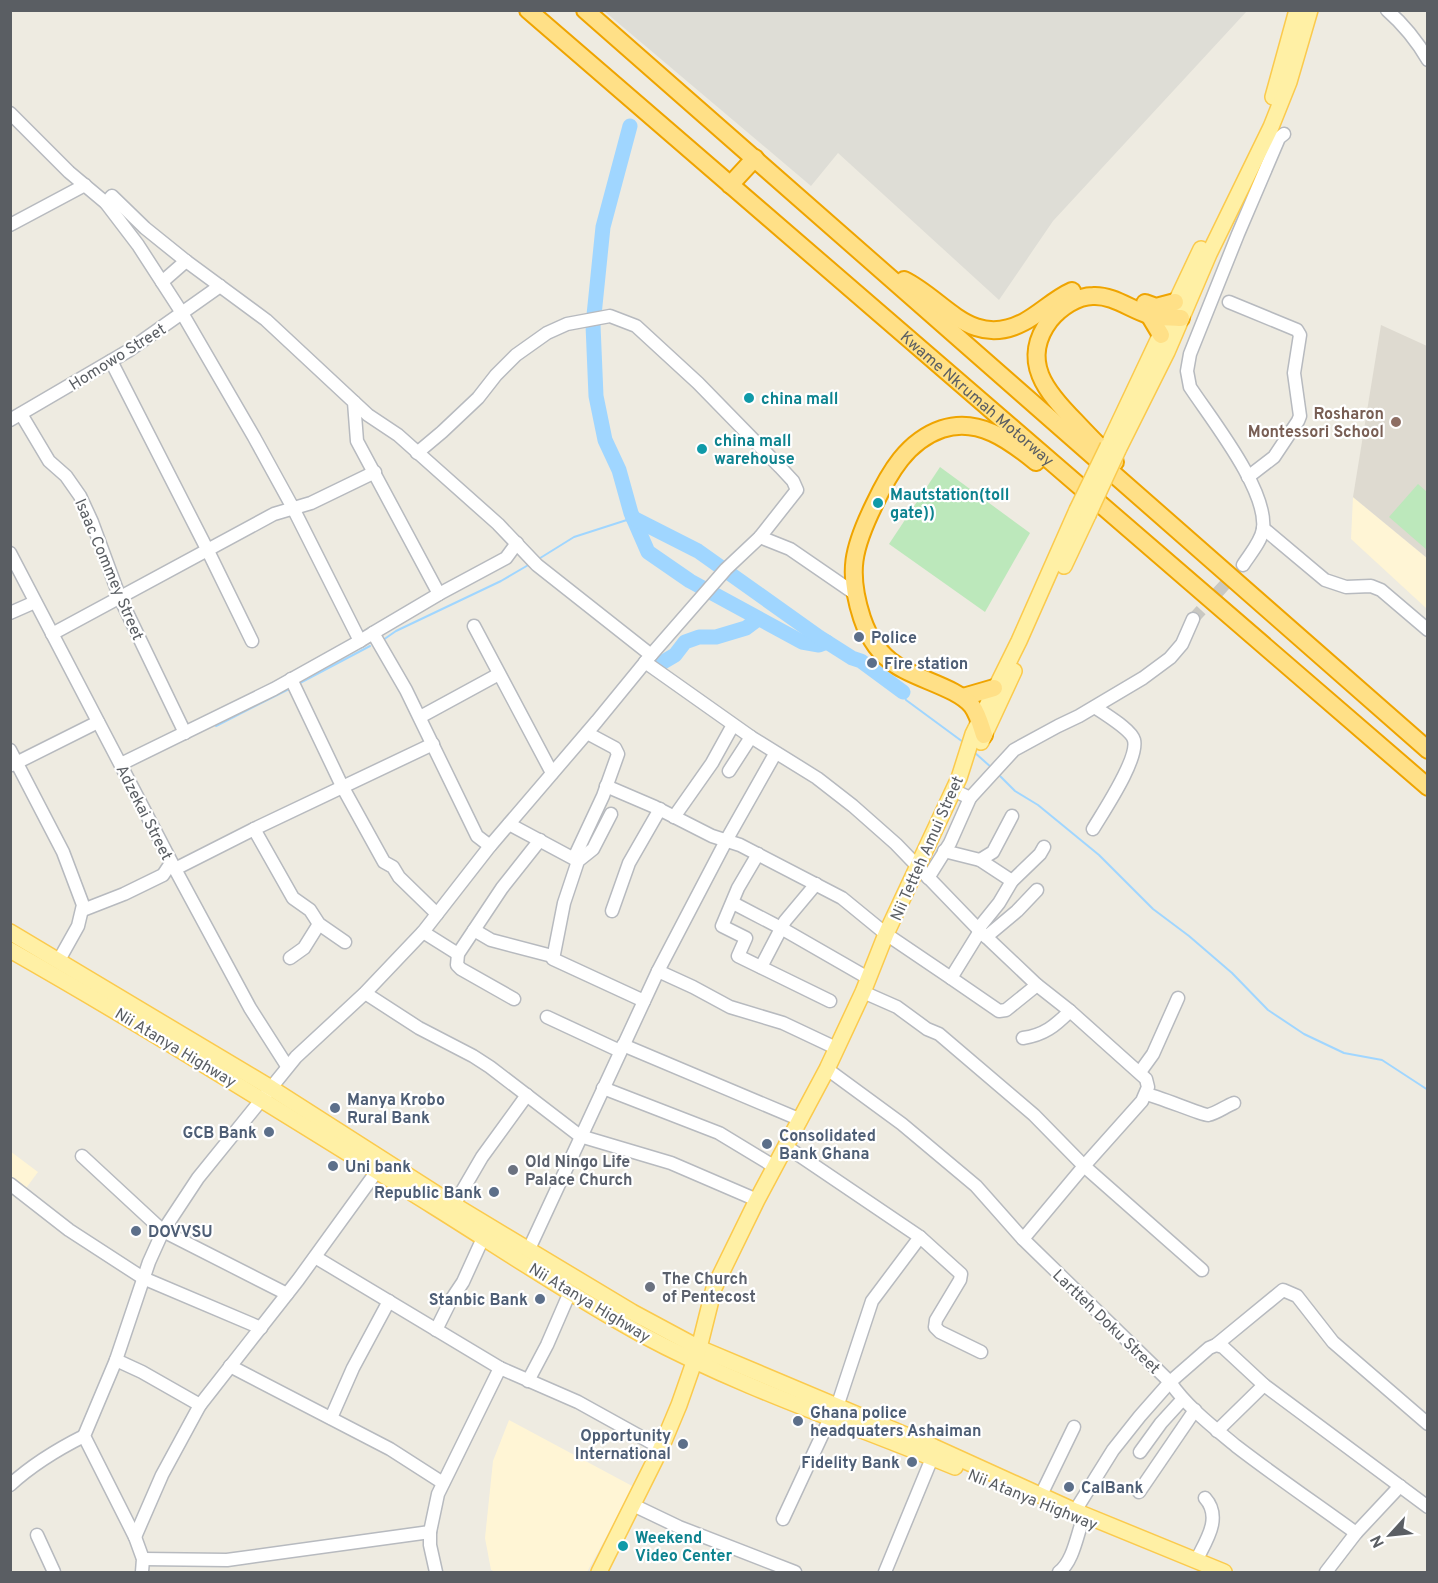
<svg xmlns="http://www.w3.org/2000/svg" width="1438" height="1583" font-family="Overpass,sans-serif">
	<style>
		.commercial { fill: #fff5d5 }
		.industrial { fill: #deddd6 }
		.education { fill: #dedad0 }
		.green { fill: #bce8bb }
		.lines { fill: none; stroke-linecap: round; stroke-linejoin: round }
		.stream { stroke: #a0d6ff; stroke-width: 2 }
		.river { stroke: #a0d6ff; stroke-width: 15 }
		.minor-tunnel { stroke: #c9c8c2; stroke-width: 12; stroke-dasharray: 12 6; stroke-linecap: butt }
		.minor-casing { stroke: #b7babf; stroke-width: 15 }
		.major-casing { stroke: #fbca4d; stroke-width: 18 }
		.highway-casing { stroke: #efa400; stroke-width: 20 }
		.minor { stroke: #fff; stroke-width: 12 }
		.major { stroke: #fff0a5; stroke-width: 15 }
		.highway { stroke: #ffe087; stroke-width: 16 }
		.major-bridge-casing { stroke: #fbca4d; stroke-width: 18; stroke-linecap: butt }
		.major-bridge { stroke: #fff0a5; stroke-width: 15 }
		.culture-dot { fill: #0f9aa8; stroke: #fff; stroke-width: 2 }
		.education-dot { fill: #8d6e63; stroke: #fff; stroke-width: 2 }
		.service-dot { fill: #5c6f8a; stroke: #fff; stroke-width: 2 }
		.worship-dot { fill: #6b7280; stroke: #fff; stroke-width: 2 }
		.labels { text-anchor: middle; stroke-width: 4.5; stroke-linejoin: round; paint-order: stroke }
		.street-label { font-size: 16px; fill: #5a5e63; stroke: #fff }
		.culture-label { font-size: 16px; font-weight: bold; fill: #0d838f; stroke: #fff; text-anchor: start }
		.education-label { font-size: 16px; font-weight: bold; fill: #785e54; stroke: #fff; text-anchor: end }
		.service-label { font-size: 16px; font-weight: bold; fill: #4e5e75; stroke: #fff; text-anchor: start }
		.worship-label { font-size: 16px; font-weight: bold; fill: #5b616d; stroke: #fff; text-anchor: start }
	</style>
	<rect width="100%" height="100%" fill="#eeebe1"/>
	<!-- commercial -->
	<g class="commercial">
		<path d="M1353,497L1427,558V609L1351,539Z"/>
		<path d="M10,1151L38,1172L24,1191L11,1182Z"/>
		<path d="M509,1420L634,1487L587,1572H496L491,1570L485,1538L493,1461Z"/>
	</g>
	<!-- industrial -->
	<path class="industrial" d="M604,11H1247L1053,221L999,300L838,153L811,186Z"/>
	<!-- education -->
	<path class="education" d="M1381,325L1427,346V558L1353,497Z"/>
	<!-- green -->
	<g class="green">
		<path d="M940,467L1030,533L985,612L889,544Z"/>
		<path d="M1418,484L1427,492V550L1389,517Z"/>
	</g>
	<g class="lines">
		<!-- stream -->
		<g class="stream">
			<path d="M537,560L574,537L633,518"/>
			<path d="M383,640L396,631L501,581L530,564"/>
			<path d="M298,684L370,646"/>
			<path d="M903,692L906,700L963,742"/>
			<path d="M216,726L291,688"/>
			<path d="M974,752L992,768"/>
			<path d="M998,774L1015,791L1038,805L1099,855L1153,909L1189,936L1232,973L1268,1010L1304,1034L1344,1053L1382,1060L1428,1090"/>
		</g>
		<!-- river -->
		<g class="river">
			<path d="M630,126L603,227L593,325L596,396L605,440L619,470L631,513L648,552L690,581L802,642L819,645L827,642"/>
			<path d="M633,518L698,551L819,637L852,658L861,661L903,692"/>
			<path d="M658,665L675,655L685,642L699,637H716L746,628L758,619"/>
		</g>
		<!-- minor-tunnel -->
		<path class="minor-tunnel" d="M1193,619L1243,565"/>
		<!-- minor casing -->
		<g class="minor-casing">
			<g id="minor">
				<path d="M1387,10C1403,24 1417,41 1428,60"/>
				<path d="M10,113L69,172L106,203L138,245L182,313L254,437L293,508L360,641L274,689L121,764"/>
				<path d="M106,203L112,196L145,228L186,261L266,320L354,402L357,441L439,594"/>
				<path d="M10,225L85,185"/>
				<path d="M162,282L186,261"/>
				<path d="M1229,302L1297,330L1300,335L1294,373L1300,416L1298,421L1274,457L1248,477"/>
				<path d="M111,361L208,551L252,641"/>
				<path d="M354,402L368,415L398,435L498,524L537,565L651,655"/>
				<path d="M21,414L49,461L66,476L80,496L92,522L120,598L185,733"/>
				<path d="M10,420L128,351L220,286"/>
				<path d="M1263,528L1325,580L1346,587L1371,586L1381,590L1428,630"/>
				<path d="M760,537L790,549L854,593"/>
				<path d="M10,553L175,869L250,1008L287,1066"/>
				<path d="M1243,565C1250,554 1261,542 1263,529C1268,490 1211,419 1190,387L1187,371L1190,354L1238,234L1279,138L1284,134"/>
				<path d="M10,613L35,602"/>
				<path d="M474,626L552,773"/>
				<path d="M373,633L439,594L506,558L517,543"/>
				<path d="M52,634L274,514L311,503L375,472"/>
				<path d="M360,641L373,633L406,690L477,836L490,846"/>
				<path d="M645,662L751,737L817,778L853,806L896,844L980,931L1037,985L1070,1011L1146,1079L1148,1087L1142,1101L1084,1166L1023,1239"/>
				<path d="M291,679L342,786L384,862L393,867L399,877L437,914"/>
				<path d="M420,717L499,674"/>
				<path d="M10,750L63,852L83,905L78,926L59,960"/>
				<path d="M12,765L98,722"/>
				<path d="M729,771L751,737"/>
				<path d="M606,786L655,807L712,836L740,845L842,898L886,934L951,978L980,931"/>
				<path d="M953,790L970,798L1014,750L1058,726L1079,716L1143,678L1170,658L1182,644L1193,619"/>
				<path d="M611,814L593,849L578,861L564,903L553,959L644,1001"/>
				<path d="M674,817L712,763L733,725"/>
				<path d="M509,824L578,861"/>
				<path d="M254,829L433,744"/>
				<path d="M1093,829C1103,812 1139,759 1134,740C1131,729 1104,714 1095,707"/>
				<path d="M944,851L980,860L1012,881"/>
				<path d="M758,854L738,888L722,926L746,938L738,956L830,1001"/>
				<path d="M574,858L603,796L618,754L615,748L587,733"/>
				<path d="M980,860L993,852L1012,816"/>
				<path d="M175,869L254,829L293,898L310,910L319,924L345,942"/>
				<path d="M928,878L950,843L970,798"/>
				<path d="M733,903L781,928L868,978"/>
				<path d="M83,910L124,894L163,875L171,863"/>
				<path d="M612,911L629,863L660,809"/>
				<path d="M978,929L999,903L1012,881L1040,854L1044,847"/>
				<path d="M474,930L491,940L552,956"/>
				<path d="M423,932L458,954"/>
				<path d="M986,937L1017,911L1037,890"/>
				<path d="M290,958L304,948L319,924"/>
				<path d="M761,967L785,921L816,884"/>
				<path d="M658,971L693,987L730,1007L783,1023L836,1048"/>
				<path d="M951,978L999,1011L1006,1010L1037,985"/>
				<path d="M863,992L897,1007L927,1029L939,1034L1034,1115L1084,1166L1202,1270"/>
				<path d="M365,993L419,1028L473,1056L490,1067L580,1136L671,1163L757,1200"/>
				<path d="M514,999L461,969L457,965L458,954L502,888L540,840"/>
				<path d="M547,1017L620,1051"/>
				<path d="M1023,1038C1044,1035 1055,1026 1070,1011"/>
				<path d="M623,1045L801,1120"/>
				<path d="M827,1069L902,1124L976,1186L1023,1239L1170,1382C1187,1407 1212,1426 1236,1446C1275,1476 1316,1504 1356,1533"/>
				<path d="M1140,1072L1153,1054L1178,998"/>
				<path d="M603,1088L719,1133L775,1167"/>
				<path d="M1146,1094C1157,1096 1205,1116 1208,1115C1217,1113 1226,1106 1234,1103"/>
				<path d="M787,1147L920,1237L961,1274L960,1280L936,1320L935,1327L940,1332L981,1352"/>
				<path d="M82,1156L163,1231L287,1294"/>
				<path d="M10,1184L69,1230L143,1278L261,1328"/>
				<path d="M454,1205L482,1157L527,1095"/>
				<path d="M529,1249L658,971L727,839L775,754"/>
				<path d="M315,1257L500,1368L578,1402L661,1448"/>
				<path d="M436,1330L451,1300L463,1282L483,1238"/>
				<path d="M1216,1345L1223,1347L1264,1385L1428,1507"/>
				<path d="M116,1360L142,1372L200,1405L298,1280L377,1171"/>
				<path d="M230,1366L390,1449L443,1483"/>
				<path d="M528,1381L547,1345L570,1292"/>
				<path d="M837,1407L872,1301L920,1237"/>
				<path d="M331,1418L353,1368L389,1301"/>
				<path d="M1217,1431L1264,1385"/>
				<path d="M1140,1452L1161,1423L1182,1400"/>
				<path d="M10,1485C33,1464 56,1450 84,1436"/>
				<path d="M1139,1492L1195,1410"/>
				<path d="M1041,1495L1074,1427"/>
				<path d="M633,1505L679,1527L795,1572"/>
				<path d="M1075,1511L1113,1450L1140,1416L1170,1382L1209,1348L1216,1345L1283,1290L1297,1296L1333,1342L1428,1424"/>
				<path d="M783,1519L830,1418"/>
				<path d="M37,1535L54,1572"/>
				<path d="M135,1537L162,1475L200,1405"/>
				<path d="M143,1559L227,1560L430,1532"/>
				<path d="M1196,1561C1205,1542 1223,1518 1205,1498"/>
				<path d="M142,1572L143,1559L135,1537L84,1436L116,1360L149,1262L163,1231L198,1178L296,1057L365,993L423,932L490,846L597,721L651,655L726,569L760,537L797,490L793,481L780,467L698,383L636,326L610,316L567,324L547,333L516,355L496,375L478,398L442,432L417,453"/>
				<path d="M436,1572L430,1545V1532L438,1494L500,1368"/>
				<path d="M885,1572L932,1458"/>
				<path d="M1059,1572C1073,1562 1077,1535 1083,1519"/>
				<path d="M1326,1572L1356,1533L1400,1486"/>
			</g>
		</g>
		<!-- major casing -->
		<g class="major-casing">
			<g id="major">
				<path d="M1273,97L1297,10"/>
				<path d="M1108,446L1201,249"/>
				<path d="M1118,450L1167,352L1209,254L1271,127L1289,82L1310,10"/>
				<path d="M1064,566L1088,515"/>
				<path d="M981,742L1014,671"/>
				<path d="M10,932L271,1088L454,1205L632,1312L699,1348L934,1447L1075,1511L1224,1572"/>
				<path d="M10,950C154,1032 293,1119 433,1206C502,1249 570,1295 641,1334C741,1388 851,1424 955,1467"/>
				<path d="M599,1572L661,1448L679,1405L699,1348L714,1288L757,1200L827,1069L863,992L886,934L959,778L973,734L1019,641L1077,510"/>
			</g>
		</g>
		<!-- highway casing -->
		<g class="highway-casing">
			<g id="highway">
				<path id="s1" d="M528,10L1428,787"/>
				<path d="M585,10L1428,750"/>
				<path d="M730,185L755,158"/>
				<path d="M904,280C945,300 971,350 1024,322C1041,313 1054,299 1072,291"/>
				<path d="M1145,303L1156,307L1175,302"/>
				<path d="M1149,315L1161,335"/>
				<path d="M1115,462C1102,449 1089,436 1076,422C1047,393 1019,361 1050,320C1060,308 1077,296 1093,296C1113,295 1130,309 1149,315C1159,318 1171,317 1181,318"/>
				<path d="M963,697L994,688"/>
				<path d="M984,735C981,726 978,714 972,706C958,688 916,679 896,665C879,654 868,636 862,618C847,572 853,548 874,505C889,473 907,441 942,429C978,417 1009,440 1036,462"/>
			</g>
		</g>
		<!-- minor -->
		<use href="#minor" class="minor"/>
		<!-- major -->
		<use href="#major" class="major"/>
		<!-- highway -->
		<use href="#highway" class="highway"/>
		<!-- major-bridge casing -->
		<g class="major-bridge-casing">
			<g id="major-bridge">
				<path d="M1077,510L1108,446"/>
				<path d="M1088,515L1118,450"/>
			</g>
		</g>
		<!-- major-bridge -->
		<use href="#major-bridge" class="major-bridge"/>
	</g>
	<!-- markers -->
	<g class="culture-dot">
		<circle cx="749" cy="398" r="6"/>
		<circle cx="702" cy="449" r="6"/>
		<circle cx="878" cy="503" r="6"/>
		<circle cx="623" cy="1546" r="6"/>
	</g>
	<circle class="education-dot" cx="1396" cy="422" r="6"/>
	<g class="service-dot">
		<circle cx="859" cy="637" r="6"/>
		<circle cx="872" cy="663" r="6"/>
		<circle cx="335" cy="1108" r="6"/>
		<circle cx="269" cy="1132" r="6"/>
		<circle cx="767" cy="1144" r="6"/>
		<circle cx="333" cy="1166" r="6"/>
		<circle cx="494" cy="1192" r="6"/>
		<circle cx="136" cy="1231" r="6"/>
		<circle cx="540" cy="1299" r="6"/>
		<circle cx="798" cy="1421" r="6"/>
		<circle cx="683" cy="1444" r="6"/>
		<circle cx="912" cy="1462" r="6"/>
		<circle cx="1069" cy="1487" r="6"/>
	</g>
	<g class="worship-dot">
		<circle cx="513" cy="1170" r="6"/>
		<circle cx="650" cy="1287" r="6"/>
	</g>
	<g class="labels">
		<!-- street labels -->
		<g class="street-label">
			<text transform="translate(117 356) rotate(-32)" y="6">Homowo Street</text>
			<text dy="6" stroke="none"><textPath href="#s1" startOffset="594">Kwame Nkrumah Motorway</textPath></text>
			<text transform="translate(110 569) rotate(67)" y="6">Isaac Commey Street</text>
			<text transform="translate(145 812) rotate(63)" y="6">Adzekai Street</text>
			<text transform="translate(926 848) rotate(-66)" y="6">Nii Tetteh Amui Street</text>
			<text transform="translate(176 1047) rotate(31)" y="6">Nii Atanya Highway</text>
			<text transform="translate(590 1302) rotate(31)" y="6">Nii Atanya Highway</text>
			<text transform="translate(1107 1321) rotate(44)" y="6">Lartteh Doku Street</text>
			<text transform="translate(1033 1499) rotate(22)" y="6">Nii Atanya Highway</text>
		</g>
		<!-- culture labels -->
		<g class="culture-label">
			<text x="761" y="404">china mall</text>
			<text x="714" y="446">china mall<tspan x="714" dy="18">warehouse</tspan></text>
			<text x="890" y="500">Mautstation(toll<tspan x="890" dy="18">gate))</tspan></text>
			<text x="635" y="1543">Weekend<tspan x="635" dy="18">Video Center</tspan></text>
		</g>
		<!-- education labels -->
		<g class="education-label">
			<text x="1384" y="419">Rosharon<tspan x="1384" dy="18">Montessori School</tspan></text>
		</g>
		<!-- service labels -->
		<g class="service-label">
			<text x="871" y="643">Police</text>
			<text x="884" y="669">Fire station</text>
			<text x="347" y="1105">Manya Krobo<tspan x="347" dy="18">Rural Bank</tspan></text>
			<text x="257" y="1138" text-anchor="end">GCB Bank</text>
			<text x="779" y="1141">Consolidated<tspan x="779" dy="18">Bank Ghana</tspan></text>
			<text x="345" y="1172">Uni bank</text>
			<text x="482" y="1198" text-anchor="end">Republic Bank</text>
			<text x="148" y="1237">DOVVSU</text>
			<text x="528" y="1305" text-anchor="end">Stanbic Bank</text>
			<text x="810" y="1418">Ghana police<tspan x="810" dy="18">headquaters Ashaiman</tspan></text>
			<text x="671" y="1441" text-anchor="end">Opportunity<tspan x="671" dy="18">International</tspan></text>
			<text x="900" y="1468" text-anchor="end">Fidelity Bank</text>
			<text x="1081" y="1493">CalBank</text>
		</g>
		<!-- worship labels -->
		<g class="worship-label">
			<text x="525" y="1167">Old Ningo Life<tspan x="525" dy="18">Palace Church</tspan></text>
			<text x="662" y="1284">The Church<tspan x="662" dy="18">of Pentecost</tspan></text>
		</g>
	</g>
	<!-- border -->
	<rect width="1438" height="1583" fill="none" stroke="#5a5e63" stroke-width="24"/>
	<!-- north arrow -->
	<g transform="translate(1390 1535) rotate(243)" stroke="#ffffff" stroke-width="4.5" paint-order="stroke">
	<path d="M0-4.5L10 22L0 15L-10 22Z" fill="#5a5e63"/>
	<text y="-9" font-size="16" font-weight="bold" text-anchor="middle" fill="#5a5e63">N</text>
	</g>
</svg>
